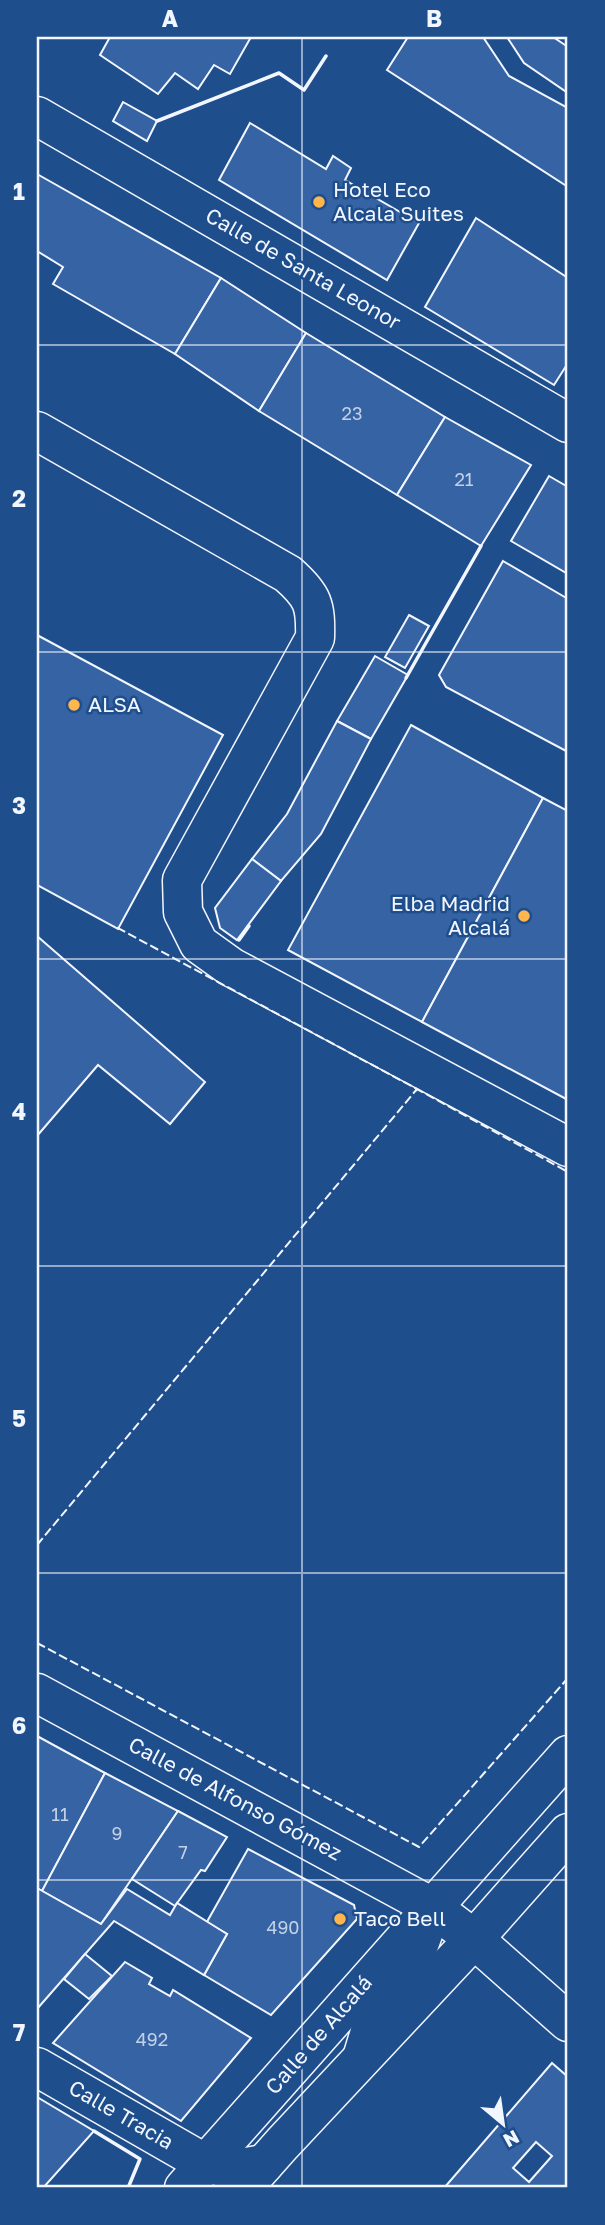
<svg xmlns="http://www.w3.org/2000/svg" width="605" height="2225" font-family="'Golos Text',sans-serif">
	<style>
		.building { fill: #3563a3; stroke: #f2f6ff; stroke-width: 2; fill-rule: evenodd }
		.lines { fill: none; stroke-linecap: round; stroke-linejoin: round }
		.minor-casing { stroke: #f2f6ff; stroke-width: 41 }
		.major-casing { stroke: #f2f6ff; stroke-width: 41 }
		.minor { stroke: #1f4e8c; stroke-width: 38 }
		.major { stroke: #1f4e8c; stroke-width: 38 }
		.fence { stroke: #f2f6ff; stroke-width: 2; stroke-dasharray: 9 3.5; stroke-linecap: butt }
		.wall { stroke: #f2f6ff; stroke-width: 3.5 }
		.grid { fill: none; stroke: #f2f6ff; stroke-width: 2; stroke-opacity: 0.55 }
		.poi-dot { fill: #ffb74d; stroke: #1f4e8c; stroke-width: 2.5 }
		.labels { text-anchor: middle; stroke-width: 5; stroke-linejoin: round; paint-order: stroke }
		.number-label { font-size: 18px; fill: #c3d1e8 }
		.poi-label { font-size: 21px; fill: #f2f6ff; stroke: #1f4e8c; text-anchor: start }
		.street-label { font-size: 21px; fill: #f2f6ff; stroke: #1f4e8c }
		.neatline { fill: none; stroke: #f2f6ff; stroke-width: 2.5 }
		.grid-label { font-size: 23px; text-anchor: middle; font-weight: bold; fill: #f2f6ff }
	</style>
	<rect width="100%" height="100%" fill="#1f4e8c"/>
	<!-- building -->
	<g class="building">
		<path d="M110,37H251L230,74L214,65L198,89L175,73L158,94L100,55Z"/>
		<path d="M408,37H483L509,76L568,108V187L387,70Z"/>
		<path d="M507,37H553L568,47V93L524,63Z"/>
		<path d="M123,102L157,121L147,141L113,121Z"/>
		<path d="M250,123L326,169L333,156L351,168L345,180L419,223L387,280L219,180Z"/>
		<path d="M37,174L221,278L175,354L53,284L63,267L37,251Z"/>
		<path d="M476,218L568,278V363L554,385L425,307Z"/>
		<path d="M221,278L306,333L259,411L175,354Z"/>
		<path d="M306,333L445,417L397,495L259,411Z"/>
		<path d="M445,417L531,465L481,546L397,495Z"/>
		<path d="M549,476L568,487V574L511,541Z"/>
		<path d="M503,561L568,599V752L446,687L439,675Z"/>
		<path d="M409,615L429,626L405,668L385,657Z"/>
		<path d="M37,635L223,735L118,929L37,885Z"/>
		<path d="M375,656L408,675L371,739L337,721Z"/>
		<path d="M337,721L371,739L321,834L281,881L252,859L287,814Z"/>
		<path d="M411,725L543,798L422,1022L288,950Z"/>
		<path d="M543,798L568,811V1100L422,1022Z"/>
		<path d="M252,859L281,881L237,940L220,928L215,908Z"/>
		<path d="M37,936L205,1082L170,1124L98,1065L37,1136Z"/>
		<path d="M37,1736L105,1773L42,1891L37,1888Z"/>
		<path d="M105,1773L178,1811L101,1924L42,1891Z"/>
		<path d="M178,1811L227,1837L205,1871L201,1870L175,1906L132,1879Z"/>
		<path d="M248,1849L354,1905L357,1919L271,2015L204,1975L227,1934L207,1923L208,1920Z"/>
		<path d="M37,1888L101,1924L127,1889L170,1915L177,1903L227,1934L204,1975L114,1921L37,2009Z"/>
		<path d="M85,1954L112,1976L89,1999L64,1979Z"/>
		<path d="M125,1962L152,1978L149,1984L170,1996L173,1990L251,2038L181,2121L53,2043Z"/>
		<path d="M552,2063L568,2077V2188H444ZM536,2142L552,2156L529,2182L513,2168Z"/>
		<path d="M37,2097L94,2131L43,2188H37Z"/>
	</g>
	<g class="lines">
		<!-- minor casing -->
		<g class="minor-casing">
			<g id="minor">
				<path d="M37,116L568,423"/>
				<path d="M37,431L288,574C313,596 316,605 315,638L182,880L183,912L199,944L231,967L568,1147"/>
				<path d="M37,1693L432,1907L474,1939L568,2022"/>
				<path d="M362,2058L375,2015L408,1975L432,1909"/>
				<path d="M37,2067L206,2164L235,2169L264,2164"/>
			</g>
		</g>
		<!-- major casing -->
		<g class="major-casing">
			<g id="major">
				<path d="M184,2188L568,1755"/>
				<path d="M243,2188L282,2144L474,1939L568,1833"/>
			</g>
		</g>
		<!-- minor -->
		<use href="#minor" class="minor"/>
		<!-- major -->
		<use href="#major" class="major"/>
		<!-- fence -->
		<g class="fence">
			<path d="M416,1091L417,1089L568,1172"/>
			<path d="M37,1545L417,1089L114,926"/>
			<path d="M37,1643L419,1847L568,1678"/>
		</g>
		<!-- wall -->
		<g class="wall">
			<path d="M157,121L279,73L304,90L326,56"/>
			<path d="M406,678L481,546"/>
			<path d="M239,940L249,926"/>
			<path d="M94,2131L140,2159L128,2188"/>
		</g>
	</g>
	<!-- grid -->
	<path class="grid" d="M302,37V2188M37,345H568M37,652H568M37,959H568M37,1266H568M37,1573H568M37,1880H568"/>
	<!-- markers -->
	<g class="poi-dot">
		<circle cx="319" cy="202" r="7"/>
		<circle cx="74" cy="705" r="7"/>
		<circle cx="524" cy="916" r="7"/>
		<circle cx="340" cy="1919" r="7"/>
	</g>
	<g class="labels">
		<!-- number labels -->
		<g class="number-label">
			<text x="352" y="420">23</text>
			<text x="464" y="486">21</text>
			<text x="60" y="1821">11</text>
			<text x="117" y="1840">9</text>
			<text x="183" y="1859">7</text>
			<text x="283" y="1934">490</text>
			<text x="152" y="2046">492</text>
		</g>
		<!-- poi labels -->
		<g class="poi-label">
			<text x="333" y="197">Hotel Eco<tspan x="333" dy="24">Alcala Suites</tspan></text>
			<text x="88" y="712">ALSA</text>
			<text x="510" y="911" text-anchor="end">Elba Madrid<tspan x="510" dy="24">Alcalá</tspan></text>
			<text x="354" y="1926">Taco Bell</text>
		</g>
		<!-- street labels -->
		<g class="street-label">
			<text transform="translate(303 269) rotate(30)" y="7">Calle de Santa Leonor</text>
			<text transform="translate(235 1799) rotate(28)" y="7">Calle de Alfonso Gómez</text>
			<text transform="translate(319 2035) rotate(-49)" y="7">Calle de Alcalá</text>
			<text transform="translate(121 2115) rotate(30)" y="7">Calle Tracia</text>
		</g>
	</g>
	<!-- border -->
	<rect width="605" height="2225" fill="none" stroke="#1f4e8c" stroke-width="77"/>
	<!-- north arrow -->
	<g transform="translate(503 2124) rotate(151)" stroke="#1f4e8c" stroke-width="5" paint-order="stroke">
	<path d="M0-5L12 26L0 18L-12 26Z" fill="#f2f6ff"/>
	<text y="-10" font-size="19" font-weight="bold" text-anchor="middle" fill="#f2f6ff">N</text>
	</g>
	<rect x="38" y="38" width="528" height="2148" class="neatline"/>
	<g class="grid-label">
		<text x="170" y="27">A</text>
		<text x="434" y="27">B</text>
		<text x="19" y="200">1</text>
		<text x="19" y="507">2</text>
		<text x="19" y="814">3</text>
		<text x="19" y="1120">4</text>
		<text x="19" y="1427">5</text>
		<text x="19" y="1734">6</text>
		<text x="19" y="2041">7</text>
	</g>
</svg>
